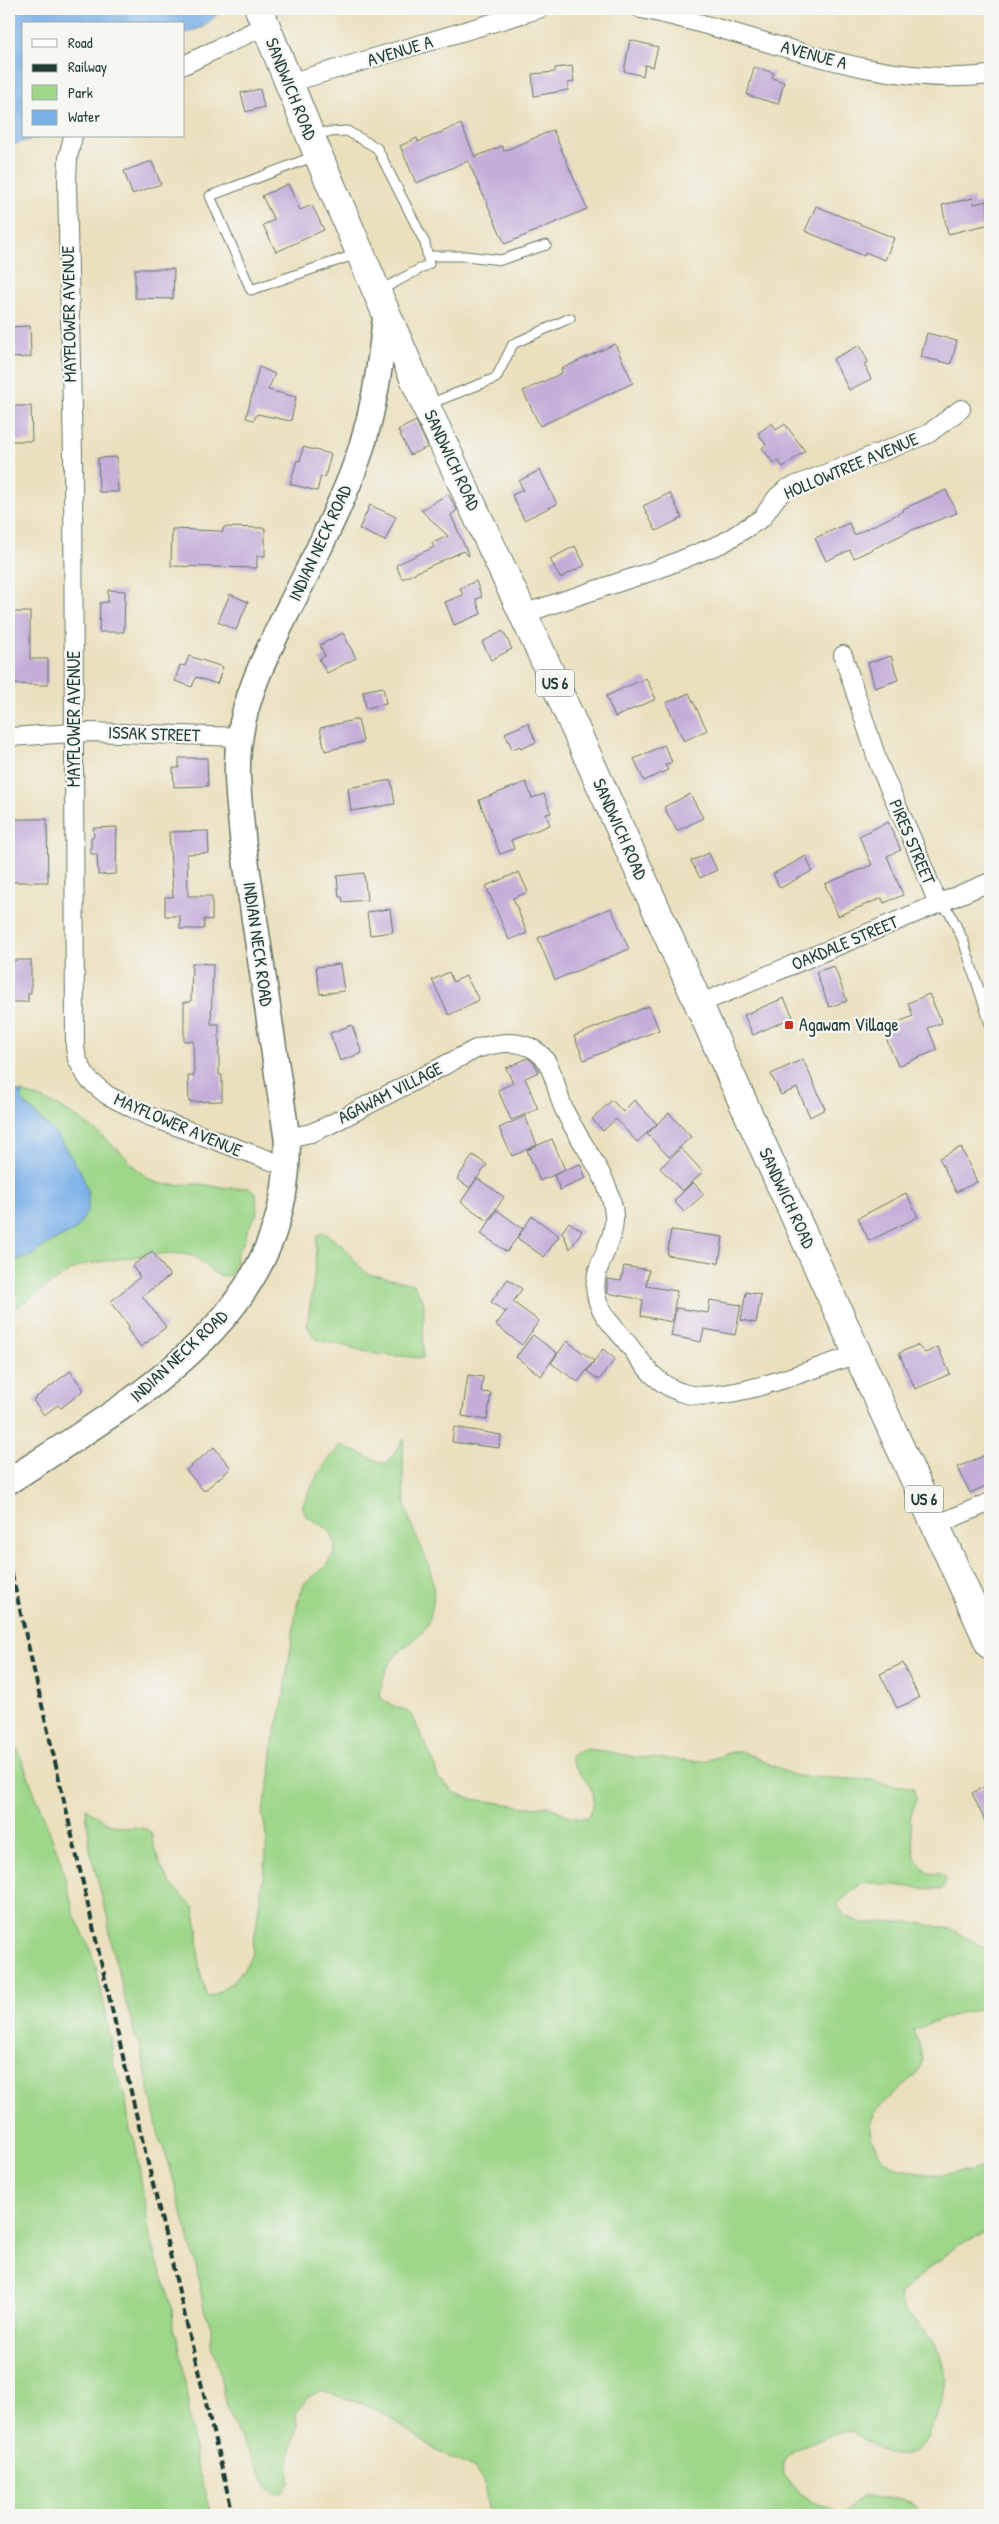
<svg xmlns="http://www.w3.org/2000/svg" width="999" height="2524" font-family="'Patrick Hand',sans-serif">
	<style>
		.green { fill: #9ed78a; stroke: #5e8a5f }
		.water { fill: #7ab0e8; stroke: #4c768e }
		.building { fill: #c5afd9 }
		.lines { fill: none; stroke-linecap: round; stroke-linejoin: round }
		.lane-casing { stroke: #667664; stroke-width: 11 }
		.street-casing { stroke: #667664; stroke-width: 20 }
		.secondary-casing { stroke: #667664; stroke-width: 28 }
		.primary-casing { stroke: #667664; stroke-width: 30 }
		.lane { stroke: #fff; stroke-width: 9 }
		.street { stroke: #fff; stroke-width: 18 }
		.secondary { stroke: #fff; stroke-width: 25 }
		.primary { stroke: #fff; stroke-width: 28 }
		.rail { stroke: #1f3d34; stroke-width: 4; stroke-dasharray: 8 4; stroke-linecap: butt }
		.poi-dot { fill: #c8321e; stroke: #f6f6f2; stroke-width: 2 }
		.labels { text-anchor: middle; stroke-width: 4.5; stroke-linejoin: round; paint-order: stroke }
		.shield { fill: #f6f6f2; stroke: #60746d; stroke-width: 1 }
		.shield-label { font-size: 16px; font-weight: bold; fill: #1f3d34 }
		.street-label { font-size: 18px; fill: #1f3d34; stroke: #f6f6f2 }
		.poi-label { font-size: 18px; fill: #1f3d34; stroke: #f6f6f2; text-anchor: start }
	</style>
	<rect width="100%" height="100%" fill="#f6f6f2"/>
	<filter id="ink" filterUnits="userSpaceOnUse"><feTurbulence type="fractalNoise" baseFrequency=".02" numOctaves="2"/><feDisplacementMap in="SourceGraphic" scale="10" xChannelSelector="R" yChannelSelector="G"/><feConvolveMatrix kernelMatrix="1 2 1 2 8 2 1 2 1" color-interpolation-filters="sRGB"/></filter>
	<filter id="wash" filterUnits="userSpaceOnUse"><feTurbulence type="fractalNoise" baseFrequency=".0096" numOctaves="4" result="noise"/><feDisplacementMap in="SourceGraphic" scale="20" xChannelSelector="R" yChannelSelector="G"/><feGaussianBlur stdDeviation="1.12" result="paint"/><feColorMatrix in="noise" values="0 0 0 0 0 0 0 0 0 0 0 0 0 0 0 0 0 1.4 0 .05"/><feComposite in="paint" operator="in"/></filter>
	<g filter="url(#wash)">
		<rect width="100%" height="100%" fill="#ebe0be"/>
		<!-- green -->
		<g class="green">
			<path d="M21,1092C58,1102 88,1123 116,1148C129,1159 137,1173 153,1181C168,1188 183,1183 199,1184C215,1186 232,1190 248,1187L256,1193L257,1213L248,1229L243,1244L238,1250L232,1274C217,1284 204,1260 192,1256C168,1248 113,1261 86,1264C56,1274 37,1300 9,1309V1262L30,1257L46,1245L77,1229L56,1134L22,1101Z"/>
			<path d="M325,1233L344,1247L358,1265L368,1274L414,1284L424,1304L423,1358L376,1354L316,1339L307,1326L314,1278L317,1238L319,1234Z"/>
			<path d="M404,1439C403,1463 401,1488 407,1512C416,1544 437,1566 433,1603C428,1640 412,1636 392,1660C384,1670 382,1684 380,1696C390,1709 400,1705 412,1715L434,1763L438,1778L456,1793L473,1799L527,1807L548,1806L569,1816L584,1818L589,1816C605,1785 574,1778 571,1756L583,1749L605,1751L634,1757L697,1761L709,1760L731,1752H743L795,1776L872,1780L888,1785L913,1787L916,1800L910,1819L915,1858L927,1873L941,1874L946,1880L944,1887L941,1890L863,1882L836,1905L847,1917L863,1923L911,1922L951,1929L990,1951V2009L962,2012L913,2030C917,2041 926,2053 921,2065C910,2088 879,2098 871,2122C868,2129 872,2138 874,2144C885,2178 945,2178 973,2170C979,2169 985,2165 990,2163V2231L958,2245L901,2292L899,2298C907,2322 932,2331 941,2356C950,2378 944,2397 935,2418C932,2426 929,2436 924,2443C903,2470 871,2447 852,2430C816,2440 746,2455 806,2497C817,2505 829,2507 840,2514L861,2498H902L910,2502L925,2515H500L488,2509L484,2484L475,2469L437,2451L384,2414L362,2403L320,2391L308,2397L296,2413L297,2424L290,2455L289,2484L282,2493L275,2494L269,2489L237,2432L225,2401L217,2359L211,2346V2327L204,2310L197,2270L169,2163L159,2137L141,2050L134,2032L112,1948L108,1920L90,1850L86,1808C96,1815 109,1826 121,1827C133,1829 140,1824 151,1832L154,1848L162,1869L170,1883L194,1908L198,1929L199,1967L207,1998C225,1991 244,1973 252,1954L265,1865L267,1836L262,1815L270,1778L273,1741L282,1709L297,1605L304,1584L324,1568L335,1552V1542L331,1533L325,1527L306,1516L302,1506L318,1474L340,1445L385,1464L389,1461Z"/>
			<path d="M9,1749L18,1750L60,1859L75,1917L89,1946L96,1967L111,2039L114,2065L126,2100L130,2131L135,2141L150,2237L172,2307L173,2329L178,2339L183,2367L195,2458L211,2515H9Z"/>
		</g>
		<!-- water -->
		<g class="water">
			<path d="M9,9H223L203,27L184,34V24H24V136H33L29,140L10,146Z"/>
			<path d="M9,1090L21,1092L22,1101L56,1134L81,1172L88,1192V1210L77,1229L46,1245L30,1257L9,1262Z"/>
		</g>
		<g id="blocks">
			<!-- building -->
			<g class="building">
				<path d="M630,40L658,47L653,67L645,65L643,76L624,71Z"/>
				<path d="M572,66L574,82L568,83V90L534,96L532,74L555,72V68Z"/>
				<path d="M754,67L774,73L772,78L784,82L778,104L747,95Z"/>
				<path d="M260,89L264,107L246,112L241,93Z"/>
				<path d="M461,124L475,157L502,146L504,151L553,130L587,209L505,244L468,161L416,183L400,146L417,138L418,142Z"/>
				<path d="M149,162H152L161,184L132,194L124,171Z"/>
				<path d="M288,184L300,210L312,205L324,230L276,252L263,225L274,220L262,196Z"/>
				<path d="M973,198L974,204L987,201L990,224L948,234L942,205Z"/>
				<path d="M816,206L894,238L885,260L865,252L864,256L805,231Z"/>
				<path d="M135,269H174L173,299L135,298Z"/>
				<path d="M30,326L31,357L9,358V327Z"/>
				<path d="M927,333L957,341L951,364L921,357Z"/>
				<path d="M615,344L633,383L540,426L523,391L562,373L561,369Z"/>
				<path d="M860,345L868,362L864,364L871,379L849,390L833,359Z"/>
				<path d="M259,367L275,374L268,390L296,397L291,421L257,414L254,420L246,418Z"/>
				<path d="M9,406H31L32,441H9Z"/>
				<path d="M416,421L428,447L410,455L398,430Z"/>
				<path d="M772,423L776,430L785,424L805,451L783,467L778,460L774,464L762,448L766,445L758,433Z"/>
				<path d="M303,447L331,454L325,477L321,476L317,491L290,484L297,460L300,461Z"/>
				<path d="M117,457L118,492H99L98,458Z"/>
				<path d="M540,470L557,504L524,520L512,495L523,490L519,481Z"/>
				<path d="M946,490L957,513L912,530L854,558L850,550L826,561L815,538L849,523L854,535L904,511L903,509Z"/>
				<path d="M670,493L682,518L656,531L643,506Z"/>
				<path d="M448,494L457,510L451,515L469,556L463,551L402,579L396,565L434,547L432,543L448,536L421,510Z"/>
				<path d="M370,505L396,517L385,541L359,529Z"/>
				<path d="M224,527L265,528V556H257V568L171,566L172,529L220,531L222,533Z"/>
				<path d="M575,546L585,565L560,578L550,559Z"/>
				<path d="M476,581L482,597L476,599L481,614L454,625L445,602L463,595L460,588Z"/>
				<path d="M108,590L125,591L124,632H99L100,603L108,602Z"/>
				<path d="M230,594L248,602L236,630L218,622Z"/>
				<path d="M9,612H30V659H48V685L9,684Z"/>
				<path d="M503,631L512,649L491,660L482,642Z"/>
				<path d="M343,633L356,658L327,673L319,659L325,656L320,645Z"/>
				<path d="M189,656L223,667L217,684L196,677L192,687L175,681L180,665L185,666Z"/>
				<path d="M891,656L898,680L875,688L868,663Z"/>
				<path d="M646,678L656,699L615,717L606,696Z"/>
				<path d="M383,687L386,704L366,708L363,691Z"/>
				<path d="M689,693L707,730L684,741L666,703Z"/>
				<path d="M358,719L363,742L325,751L320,728Z"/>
				<path d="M528,723L536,742L521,749L520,746L512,749L505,733Z"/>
				<path d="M664,745L672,762L665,765L668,770L644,781L634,759Z"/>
				<path d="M179,758H207L208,786L174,787L173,768H179Z"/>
				<path d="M391,780L395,804L351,811L348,788Z"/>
				<path d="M526,782L532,798L544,794L551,813L546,814L550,825L511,840L514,849L500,854L479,800Z"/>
				<path d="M690,794L703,818L677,831L664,807Z"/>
				<path d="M14,819H47L48,882H10V851H14Z"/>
				<path d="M888,822L901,850L887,856L903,895L884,903L882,898L838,916L825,884L872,865L859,836Z"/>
				<path d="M117,827L116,874L98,875L97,854H91V837H94L93,828Z"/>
				<path d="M208,831L209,853L187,854L188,896H212V920L204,919V929H180V916H165V897H173L169,832Z"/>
				<path d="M709,853L717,870L700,878L691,861Z"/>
				<path d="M806,856L812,871L780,888L773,874Z"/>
				<path d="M519,872L528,892L513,898L527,933L509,940L486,886Z"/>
				<path d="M364,873L367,900L343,902L342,897H339L337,876Z"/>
				<path d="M611,908L629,949L555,980L538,938Z"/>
				<path d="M390,909L393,932L370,935L367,912Z"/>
				<path d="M9,960H31V993H28V1002H9Z"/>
				<path d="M192,963L213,964L211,1024H219V1075H222V1101L189,1102L188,1076H194L193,1041H184V1002H191Z"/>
				<path d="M340,964L344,991L320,994L316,967Z"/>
				<path d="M834,966L847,1001L829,1007L816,972Z"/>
				<path d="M449,972L453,982L466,976L479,1000L449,1015L432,980Z"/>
				<path d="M929,994L942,1023L928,1028L937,1050L898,1066L882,1029L913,1016L908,1003Z"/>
				<path d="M784,998L793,1017L753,1035L744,1015Z"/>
				<path d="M649,1006L659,1030L584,1060L574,1036Z"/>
				<path d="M352,1025L362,1053L340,1061L330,1033Z"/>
				<path d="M528,1058L534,1063L539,1072L525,1078L538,1109L511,1120L498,1090L513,1083L506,1068Z"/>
				<path d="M803,1059L825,1109L810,1117L797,1088L781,1095L771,1074Z"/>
				<path d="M612,1100L623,1112L634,1100L657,1124L637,1142L616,1119L603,1131L592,1119Z"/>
				<path d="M669,1113L691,1137L669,1157L647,1134Z"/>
				<path d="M525,1116L537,1145L512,1156L499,1128Z"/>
				<path d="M552,1139L565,1170L540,1181L527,1150Z"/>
				<path d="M961,1147L977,1182L956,1192L939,1158Z"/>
				<path d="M681,1148L703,1172L682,1191L660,1168Z"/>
				<path d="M473,1155L487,1165L470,1188L457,1179Z"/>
				<path d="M580,1164L586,1178L560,1190L554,1175Z"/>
				<path d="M477,1178L504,1197L488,1221L461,1202Z"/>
				<path d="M693,1182L704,1194L684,1212L674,1201Z"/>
				<path d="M906,1193L918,1217L869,1241L858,1218Z"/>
				<path d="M497,1210L523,1229L507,1252L481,1234Z"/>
				<path d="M532,1216L559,1236L544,1257L517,1238Z"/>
				<path d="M569,1222L582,1231L570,1249L562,1232Z"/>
				<path d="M671,1230L723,1237L719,1263L667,1255Z"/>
				<path d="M152,1251L170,1276L142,1296L166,1327L141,1347L127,1329L130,1327L110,1302L140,1277L132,1266Z"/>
				<path d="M624,1266L649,1270L646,1286L677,1291L672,1322L641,1316L643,1300L607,1293V1279L621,1281Z"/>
				<path d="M508,1279L522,1289L513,1302L539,1321L522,1345L496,1325L507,1310L505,1312L491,1302Z"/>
				<path d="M746,1292L761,1295L756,1323L741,1320Z"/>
				<path d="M710,1300L741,1305L735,1335L704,1329L701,1342L671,1336L676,1308L708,1313Z"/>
				<path d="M533,1335L557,1353L541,1376L516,1357Z"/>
				<path d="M567,1341L594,1361L578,1382L551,1363Z"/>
				<path d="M917,1345L925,1353L938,1347L950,1374L915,1389L899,1353Z"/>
				<path d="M603,1349L615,1359L599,1380L587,1371Z"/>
				<path d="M70,1371L84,1390L61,1408L58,1405L44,1415L33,1400Z"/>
				<path d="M468,1375L483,1377L481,1392L491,1393L487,1420L462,1416Z"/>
				<path d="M454,1427L501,1435L499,1448L452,1442Z"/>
				<path d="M214,1447L231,1468L204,1491L186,1470Z"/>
				<path d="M990,1453V1484L970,1493L958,1467Z"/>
				<path d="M903,1663L919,1698L897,1708L880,1674Z"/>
				<path d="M990,1784V1832L972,1793Z"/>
			</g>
		</g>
	</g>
	<g filter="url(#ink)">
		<use href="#blocks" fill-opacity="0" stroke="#667664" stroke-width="1"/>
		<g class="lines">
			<!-- lane casing -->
			<g class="lane-casing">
				<g id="lane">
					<path d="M312,133L347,131L377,148L425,243L429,264L379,291"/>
					<path d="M315,156L210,196L251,290L357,254"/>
					<path d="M427,256H466L501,260L546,245"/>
					<path d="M429,404L496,378L513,344L570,318"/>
					<path d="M938,904L950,913L963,940L990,1024"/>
				</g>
			</g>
			<!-- street casing -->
			<g class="street-casing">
				<g id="street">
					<path d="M641,9C757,32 870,89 990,75"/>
					<path d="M184,65L266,25"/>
					<path d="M289,83L539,9"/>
					<path d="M73,136L68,158L67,182L73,455L75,1047L77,1059L88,1079L107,1095L146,1115L288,1167"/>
					<path d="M523,614L656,570L723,543L762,518L777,497L786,489L928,434L961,409"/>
					<path d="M843,655L879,765L912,839L938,904"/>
					<path d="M9,737L89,732L240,737"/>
					<path d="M699,1004L990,882"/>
					<path d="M287,1138L311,1133L327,1126L476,1049C494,1043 518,1039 535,1050C554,1062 555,1088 563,1107C578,1142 611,1176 614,1215C616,1245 591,1265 596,1294C599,1315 616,1328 628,1344C643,1364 655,1383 680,1392C721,1408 815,1367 858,1354"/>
					<path d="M936,1525L990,1502"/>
				</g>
			</g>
			<!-- secondary casing -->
			<g class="secondary-casing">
				<path id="secondary" d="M9,1481C137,1398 294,1314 287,1138L243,842C240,808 234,771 240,737C246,693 267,653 286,614C309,569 332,524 351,477C373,422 380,370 386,312"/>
			</g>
			<!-- primary casing -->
			<g class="primary-casing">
				<path id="primary" d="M259,9L321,162L430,415L539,648L736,1087L990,1645"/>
			</g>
			<!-- lane -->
			<use href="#lane" class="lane"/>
			<!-- street -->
			<use href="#street" class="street"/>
			<!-- secondary -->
			<use href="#secondary" class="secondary"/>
			<!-- primary -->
			<use href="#primary" class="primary"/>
			<!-- rail -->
			<path class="rail" d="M9,1562L138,2122L233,2515"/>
		</g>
	</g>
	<!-- markers -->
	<rect class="poi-dot" x="784" y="1020" width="10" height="10" rx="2.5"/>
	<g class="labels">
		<!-- shield labels -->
		<g class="shield">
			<rect x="536" y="669.5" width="38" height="27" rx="4"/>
			<rect x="905" y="1485.5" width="38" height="27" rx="4"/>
		</g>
		<g class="shield-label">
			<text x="555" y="689">US 6</text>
			<text x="924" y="1505">US 6</text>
		</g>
		<!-- street labels -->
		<g class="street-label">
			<text transform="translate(400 51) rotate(-17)" y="6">AVENUE A</text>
			<text transform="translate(814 55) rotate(15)" y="6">AVENUE A</text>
			<text transform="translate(291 89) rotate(68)" y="6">SANDWICH ROAD</text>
			<text transform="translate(69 314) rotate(-91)" y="6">MAYFLOWER AVENUE</text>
			<text transform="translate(452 460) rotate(65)" y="6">SANDWICH ROAD</text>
			<text transform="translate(851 466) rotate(-23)" y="6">HOLLOWTREE AVENUE</text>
			<text transform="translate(320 543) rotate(-65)" y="6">INDIAN NECK ROAD</text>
			<text transform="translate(74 719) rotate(-90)" y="6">MAYFLOWER AVENUE</text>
			<text transform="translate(154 734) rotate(2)" y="6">ISSAK STREET</text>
			<text transform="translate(620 829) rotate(66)" y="6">SANDWICH ROAD</text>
			<text transform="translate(912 842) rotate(67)" y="6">PIRES STREET</text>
			<text transform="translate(845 943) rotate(-23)" y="6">OAKDALE STREET</text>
			<text transform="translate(258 944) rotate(82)" y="6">INDIAN NECK ROAD</text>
			<text transform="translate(390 1093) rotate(-27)" y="6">AGAWAM VILLAGE</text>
			<text transform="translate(178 1125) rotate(23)" y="6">MAYFLOWER AVENUE</text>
			<text transform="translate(787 1198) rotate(65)" y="6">SANDWICH ROAD</text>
			<text transform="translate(179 1356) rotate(-43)" y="6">INDIAN NECK ROAD</text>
		</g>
		<!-- poi labels -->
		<g class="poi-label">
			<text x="799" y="1031">Agawam Village</text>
		</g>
	</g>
	<!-- margin -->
	<rect width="999" height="2524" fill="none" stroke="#f6f6f2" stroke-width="30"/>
	<!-- legend -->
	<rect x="22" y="22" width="162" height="115" fill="#f6f6f2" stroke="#a0aca6"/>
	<rect x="32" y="39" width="25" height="8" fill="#ffffff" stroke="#a0aca6"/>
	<text x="68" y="48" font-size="15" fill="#1f3d34">Road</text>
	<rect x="32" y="64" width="25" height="8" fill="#1f3d34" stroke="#a0aca6"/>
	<text x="68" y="72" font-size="15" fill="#1f3d34">Railway</text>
	<rect x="32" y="85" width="25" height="15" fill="#9ed78a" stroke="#a0aca6"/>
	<text x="68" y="98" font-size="15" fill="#1f3d34">Park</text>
	<rect x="32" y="110" width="25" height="15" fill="#7ab0e8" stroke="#a0aca6"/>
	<text x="68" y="122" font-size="15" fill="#1f3d34">Water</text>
</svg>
